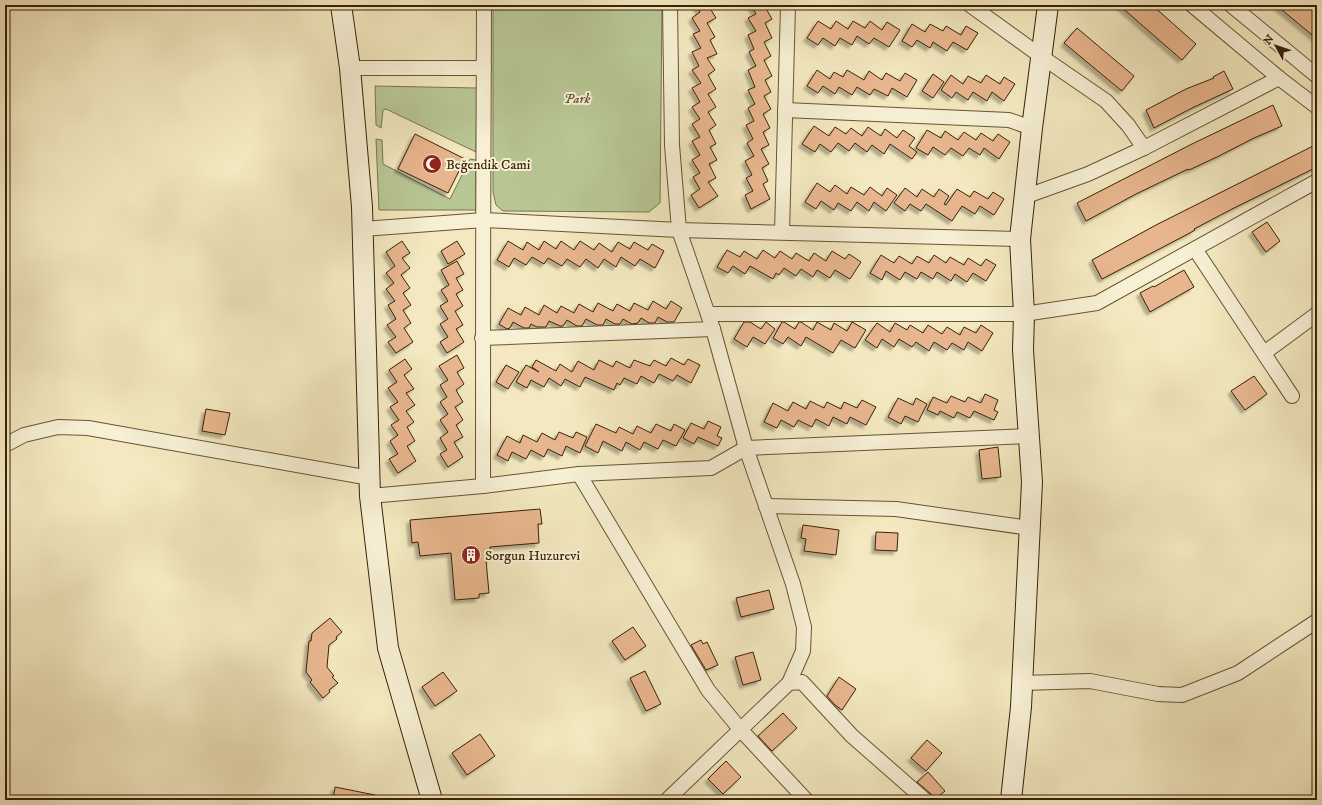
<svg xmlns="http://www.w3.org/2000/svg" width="1322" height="805" font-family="'IM FELL DW Pica',serif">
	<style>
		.green { fill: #b8c694; stroke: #78744d }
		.building { fill: #e8b68e; stroke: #392206; filter: url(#shadow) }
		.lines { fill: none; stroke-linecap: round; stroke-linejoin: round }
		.street-casing { stroke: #685434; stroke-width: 16 }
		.secondary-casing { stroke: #392206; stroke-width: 22 }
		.street { stroke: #f7f0d5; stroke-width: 14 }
		.secondary { stroke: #f7f0d5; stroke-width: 20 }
		.labels { text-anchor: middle; stroke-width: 4; stroke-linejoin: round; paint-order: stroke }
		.park-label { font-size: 14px; font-style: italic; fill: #5f5331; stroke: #f7f0d5 }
		.poi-label { font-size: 14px; fill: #392206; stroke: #f7f0d5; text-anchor: start }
	</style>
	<defs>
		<filter id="shadow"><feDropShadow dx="-3.5" dy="3.5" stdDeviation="1" flood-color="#0004"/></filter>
	</defs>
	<rect width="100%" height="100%" fill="#f3e8bf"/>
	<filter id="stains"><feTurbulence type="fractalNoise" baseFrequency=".005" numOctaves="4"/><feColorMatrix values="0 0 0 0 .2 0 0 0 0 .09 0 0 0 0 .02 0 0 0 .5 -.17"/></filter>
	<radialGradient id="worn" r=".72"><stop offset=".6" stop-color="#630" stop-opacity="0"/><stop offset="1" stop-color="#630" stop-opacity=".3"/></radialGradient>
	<!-- green -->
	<g class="green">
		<path d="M493,5H662L660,203L649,212L503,211L496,205L493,192Z"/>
		<path d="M375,86L477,88L476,152L386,109L383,110L381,128L376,125Z"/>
		<path d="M376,139L382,140L383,164L450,199L470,159L476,160V210H379Z"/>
	</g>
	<!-- building -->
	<g class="building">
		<path d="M696,5H708L716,18L707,23L715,37L710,40L717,54L707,58L715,70L708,75L716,89L708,94L716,107L708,112L716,125L709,130L716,144L710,147L717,160L709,164L716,178L708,182L718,196L699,208L691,195L700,189L693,177L700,173L692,160L700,155L692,141L700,137L692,124L700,119L692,107L700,102L692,88L701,83L692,70L699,66L692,52L701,48L693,34L700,31L692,18L700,12Z"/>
		<path d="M751,5H764L772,19L765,23L772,38L764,42L771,56L764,60L772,76L765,80L771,92L764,96L771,109L763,114L770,128L763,132L769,145L761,149L769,164L762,168L768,181L763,184L770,199L751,209L745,195L753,191L746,178L752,175L745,161L754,156L747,143L753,139L746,125L754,121L748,108L755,104L748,90L755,87L748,70L756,66L749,52L754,49L748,35L756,31L748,18L756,14Z"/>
		<path d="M1119,5H1152L1196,44L1182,60Z"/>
		<path d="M1276,5H1310L1317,11V39Z"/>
		<path d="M818,21L831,29L836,21L848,29L853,21L865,28L870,21L882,30L887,22L900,30L889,47L874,38L869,44L857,36L852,45L840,38L835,46L823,38L818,45L807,38Z"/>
		<path d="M912,24L925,32L930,24L943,31L946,26L961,35L966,26L978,33L967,50L953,42L947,51L933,42L930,48L917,40L912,47L902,41Z"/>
		<path d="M1077,28L1134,76L1122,91L1064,43Z"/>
		<path d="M817,70L830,79L834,72L843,77L847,70L864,80L869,71L882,80L886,73L900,81L905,73L917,80L907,97L892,88L888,96L874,89L870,95L857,87L852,95L839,87L835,94L823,86L818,93L807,86Z"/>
		<path d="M1224,71L1233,89L1192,108L1154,128L1146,110L1186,89L1214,78L1213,77Z"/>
		<path d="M933,74L944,82L933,98L922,91Z"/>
		<path d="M951,75L963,84L968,76L981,83L986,75L1000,84L1004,77L1015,84L1004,101L992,92L987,101L973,92L968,100L956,92L952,98L941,90Z"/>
		<path d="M1273,105L1282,126L1254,138L1219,156L1189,170L1188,169L1136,194L1086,221L1077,203L1192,144Z"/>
		<path d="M814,126L829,136L835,127L846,134L851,128L862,136L868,127L881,136L885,129L897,138L903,130L915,138L909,146L917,152L912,159L890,144L884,154L872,145L867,152L855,143L849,151L838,143L831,152L820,144L815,152L802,144Z"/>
		<path d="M927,130L941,138L945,131L958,140L964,132L976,140L981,133L993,141L998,134L1010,142L999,159L984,148L980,155L969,148L963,156L951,148L945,155L933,147L928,155L916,148Z"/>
		<path d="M415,134L465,159L448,193L398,169Z"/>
		<path d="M1317,144V167L1232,209L1194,229L1195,230L1186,235L1102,279L1092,260L1156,225Z"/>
		<path d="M817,183L830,192L835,185L847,194L851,187L864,195L870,187L882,196L887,188L897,195L886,211L874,202L869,211L857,202L851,211L838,203L834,210L821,201L816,209L805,202Z"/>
		<path d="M905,188L917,197L922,189L934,197L939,189L949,196L944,204L946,205L957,189L970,197L974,191L988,199L993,192L1004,199L994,215L980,206L975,214L962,206L952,221L926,204L921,211L910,204L905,211L894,203Z"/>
		<path d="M1267,222L1280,241L1266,252L1252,232Z"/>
		<path d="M402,241L410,253L402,258L410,268L401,275L410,288L403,293L411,305L403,310L411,323L404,328L413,342L396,353L388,342L396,337L387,325L396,319L388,305L395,301L386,289L394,283L386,273L395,266L386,252Z"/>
		<path d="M457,241L465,254L448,264L441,251Z"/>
		<path d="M508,241L523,250L527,242L539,250L544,241L556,249L561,241L574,250L580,241L594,250L599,243L612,252L618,242L630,249L634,242L648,250L652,244L664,251L655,268L640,259L635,266L621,257L616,267L604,259L598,268L586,259L580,267L567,259L562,266L548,258L544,264L532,257L526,265L514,258L509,267L497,260Z"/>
		<path d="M727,250L740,257L744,251L757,259L763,250L775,258L780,251L792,259L796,253L809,261L814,253L826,261L832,251L845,259L849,254L861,262L850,279L835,270L830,278L817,270L813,277L801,269L796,276L784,268L779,275L776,273L773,279L750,266L745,274L733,266L728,273L717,267Z"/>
		<path d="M881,255L894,263L899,256L912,264L917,256L929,263L934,255L946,263L950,257L964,265L968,258L981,266L986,259L996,265L986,281L973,273L967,282L955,274L951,281L937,272L933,279L921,272L917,279L905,272L900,280L886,271L882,280L870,273Z"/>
		<path d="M457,261L464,274L456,278L463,290L456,294L463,306L455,311L463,325L456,329L464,342L447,353L440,342L448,337L440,324L448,319L440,306L448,301L441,290L449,285L441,270Z"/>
		<path d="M1184,270L1194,287L1150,312L1140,293L1153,286L1154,287Z"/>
		<path d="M653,301L666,309L671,301L682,308L674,322H667L658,317L655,323H649L641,318L638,323L632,324L623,319L620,324H615L606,319L603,325H597L586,319L582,326H577L567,320L563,326H560L549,321L546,327H537L531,324L529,328H524L513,322L510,328L507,329L499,324L508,308L521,315L525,307L539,315L544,305L557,313L561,306L574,313L579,304L593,312L598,303L613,311L617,304L630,311L634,303L648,310Z"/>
		<path d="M744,322H750L761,329L766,322L775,329L765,344L753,337L747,347L734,339Z"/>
		<path d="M782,322H784L795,329L799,322H801L813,330L817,322L831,330L834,323L847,331L852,322L866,330L855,348L841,340L833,353L806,337L801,346L788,337L783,344L773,338Z"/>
		<path d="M877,323L890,332L895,323L907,330L910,325L923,333L928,325L942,334L947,327L960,335L964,327L976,333L981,325L993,333L982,351L968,342L964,350L952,343L947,350L934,342L929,351L916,342L912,347L899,339L894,347L882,339L877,348L865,340Z"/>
		<path d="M457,355L464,368L457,372L464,384L456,390L463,402L455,407L463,420L456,425L463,437L454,442L463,457L448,467L440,454L447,450L440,438L448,432L440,420L448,414L440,402L447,397L440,385L448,380L439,366Z"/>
		<path d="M671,358L684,365L688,359L700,365L691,383L677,375L673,381L659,374L654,383L641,376L637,384L624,378L620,385L617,383L614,390L585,377L580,387L565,379L561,386L549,378L544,387L531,380L527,388L516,382L526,365L539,372L532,367L536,360L556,371L560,364L572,372L578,361L594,370L599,360L613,367L616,361L630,368L634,360L650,366L654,360L666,366Z"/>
		<path d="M405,359L412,369L404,375L414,389L406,393L415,405L406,411L414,422L407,427L415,441L407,446L416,461L398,473L389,459L398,454L390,441L398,435L391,425L399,420L390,407L398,402L388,388L397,382L389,370Z"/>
		<path d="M506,365L519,372L508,389L496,382Z"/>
		<path d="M1254,376L1267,394L1245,410L1231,391Z"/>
		<path d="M985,394L998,400L994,410L998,412L994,420L974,411L970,418L957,412L954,418L940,411L938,415L927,410L933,397L947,403L951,396L965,402L968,397L981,403Z"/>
		<path d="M898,398L913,405L916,398L927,404L918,422L905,416L901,424L888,417Z"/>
		<path d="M862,400L876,407L866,425L850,417L847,424L833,417L829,426L816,419L812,427L798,420L794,427L781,420L777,428L764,422L773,403L788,411L793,402L806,409L810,401L824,408L827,402L841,409L844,402L857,408Z"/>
		<path d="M206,409L230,413L225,435L202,431Z"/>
		<path d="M708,421L721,427L717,436L722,438L718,446L698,437L694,444L683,438L691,423L704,429Z"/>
		<path d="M596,424L616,433L619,427L633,434L637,426L651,433L656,424L671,431L674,424L685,430L676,446L663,440L658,449L644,442L640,450L626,442L622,451L603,441L598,453L585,446Z"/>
		<path d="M559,432L573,438L576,432L587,437L580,453L566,446L562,456L548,449L544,457L531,450L526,459L512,452L508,461L497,455L507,436L520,443L523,435L537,442L542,433L555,440Z"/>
		<path d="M998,447L1001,477L982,479L979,450Z"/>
		<path d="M540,509L542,524H538L539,543L490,547L491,560H486L489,593L479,594V598L455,600L451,553L420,556L418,542L412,543L410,520Z"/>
		<path d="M803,525L839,530L836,555L804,551L806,539L801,538Z"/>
		<path d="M876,532L898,533L897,551L875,550Z"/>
		<path d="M769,590L774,609L741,617L736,598Z"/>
		<path d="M330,618L342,632L336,637L337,639L329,645L327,667L334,676L332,677L338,683L329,690L330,692L323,698L310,682L312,680L306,672L309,641H311L312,633Z"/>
		<path d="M633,627L646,646L625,660L612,641Z"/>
		<path d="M701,640L703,644L707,642L718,665L706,670L691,645Z"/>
		<path d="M753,652L761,680L743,685L735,657Z"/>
		<path d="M645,671L661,704L646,711L630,678Z"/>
		<path d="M443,672L457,691L435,706L422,687Z"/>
		<path d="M839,677L856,689L842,710L835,705L827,696Z"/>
		<path d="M783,713L797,728L772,751L758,736Z"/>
		<path d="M480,734L495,756L467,775L452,753Z"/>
		<path d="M927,740L942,753L926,771L911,758Z"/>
		<path d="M726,761L741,777L723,794L708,779Z"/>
		<path d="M928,772L945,791L934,800H933L931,794L917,782Z"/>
		<path d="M335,787L375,795V800H333Z"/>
	</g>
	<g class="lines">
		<!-- street casing -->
		<g class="street-casing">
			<g id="street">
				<path d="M670,5L672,145L679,230L713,329L746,448L793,584L804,627L803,651L789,683"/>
				<path d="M970,5L1042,57L1106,101L1128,125L1144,148"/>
				<path d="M1192,5L1279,78L1317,107"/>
				<path d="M1231,5L1317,76"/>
				<path d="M350,68H484"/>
				<path d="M785,110L1009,120L1032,128"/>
				<path d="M1024,197L1088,174L1144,148L1279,78"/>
				<path d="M363,229L484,220L679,230L1020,239"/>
				<path d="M782,232L788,5"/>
				<path d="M1195,249L1292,396"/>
				<path d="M708,314H1024L1097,303L1317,181"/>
				<path d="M482,338L713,329"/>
				<path d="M1264,353L1317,314"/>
				<path d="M5,445L24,435L58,427L88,428L370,478"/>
				<path d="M579,474L708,690L740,729L806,800"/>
				<path d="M483,486C482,326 484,165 484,5"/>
				<path d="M370,496L483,486L579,474L711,468L746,448L1029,436"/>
				<path d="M766,506L896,509L1030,528"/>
				<path d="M1022,683L1090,681L1158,694L1182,695L1238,673L1317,621"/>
				<path d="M667,800L789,683L802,682L852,736L925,800"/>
			</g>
		</g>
		<!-- secondary casing -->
		<g class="secondary-casing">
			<g id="secondary">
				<path d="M341,5L350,68L362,207L370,496L388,648L432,800"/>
				<path d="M1011,800L1021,707L1032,482L1023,350L1024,314L1020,239L1032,128L1048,5"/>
			</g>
		</g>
		<!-- street -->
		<use href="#street" class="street"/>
		<!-- secondary -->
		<use href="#secondary" class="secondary"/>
	</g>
	<!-- icons -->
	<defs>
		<g id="mosque-disc" transform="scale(1)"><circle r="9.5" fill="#8f2418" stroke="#f7f0d5"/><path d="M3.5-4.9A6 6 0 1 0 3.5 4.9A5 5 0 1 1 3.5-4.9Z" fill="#fff"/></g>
		<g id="building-disc" transform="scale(1)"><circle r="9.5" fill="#8f2418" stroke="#f7f0d5"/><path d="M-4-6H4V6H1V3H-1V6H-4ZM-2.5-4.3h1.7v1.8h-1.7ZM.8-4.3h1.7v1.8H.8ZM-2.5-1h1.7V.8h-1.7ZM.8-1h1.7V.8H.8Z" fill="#fff"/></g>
	</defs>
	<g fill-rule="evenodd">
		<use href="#mosque-disc" x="432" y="164"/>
		<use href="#building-disc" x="471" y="555"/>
	</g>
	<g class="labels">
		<!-- park labels -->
		<g class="park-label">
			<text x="577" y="103">Park</text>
		</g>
		<!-- poi labels -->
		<g class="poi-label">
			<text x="446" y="169">Beğendik Cami</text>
			<text x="485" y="560">Sorgun Huzurevi</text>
		</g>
	</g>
	<!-- margin -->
	<rect width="1322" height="805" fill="none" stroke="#f3e8bf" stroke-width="20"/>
	<rect x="6" y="6" width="1310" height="793" fill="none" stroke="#392206" stroke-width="2"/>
	<rect x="10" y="10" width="1302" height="785" fill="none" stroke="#392206"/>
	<!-- north arrow -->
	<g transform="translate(1276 46) rotate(310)" stroke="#f7f0d5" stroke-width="3" paint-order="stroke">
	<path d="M0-3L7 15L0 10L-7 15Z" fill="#392206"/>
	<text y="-6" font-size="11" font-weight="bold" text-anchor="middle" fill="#392206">N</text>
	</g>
	<rect width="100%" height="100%" filter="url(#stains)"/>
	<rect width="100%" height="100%" fill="url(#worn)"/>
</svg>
